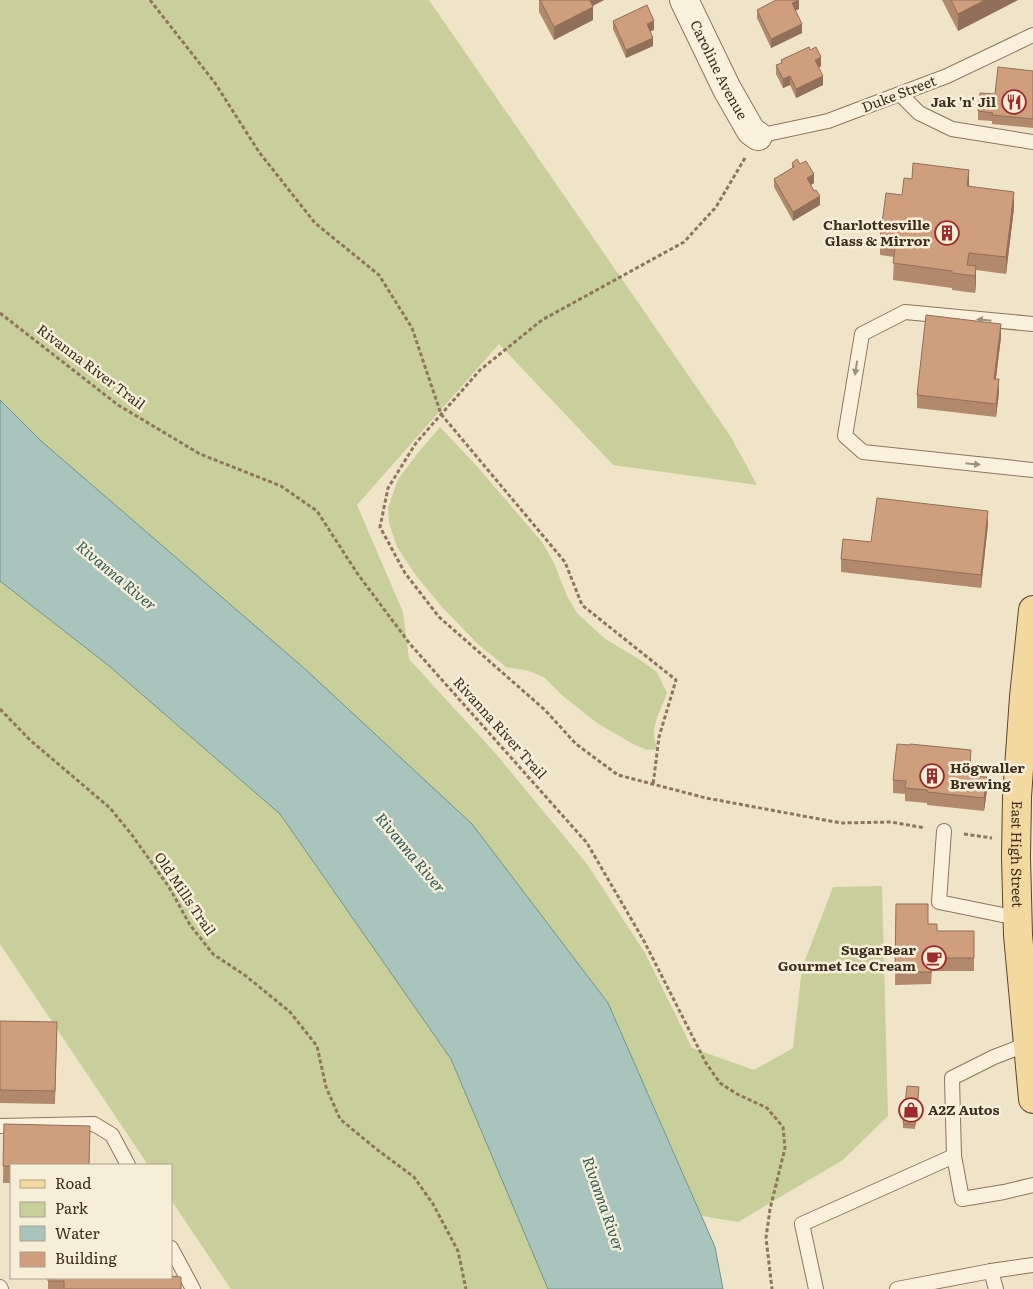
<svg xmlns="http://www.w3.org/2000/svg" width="1033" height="1289" font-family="Literata,serif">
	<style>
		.green { fill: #c9cf9b }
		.water { fill: #a9c4bc; stroke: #6f938a }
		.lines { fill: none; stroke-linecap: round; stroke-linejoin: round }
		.service-casing { stroke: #8d765c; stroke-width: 16 }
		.minor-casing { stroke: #8d765c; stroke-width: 30 }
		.primary-casing { stroke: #5b4430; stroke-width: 30 }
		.path { stroke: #8d765c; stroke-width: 3; stroke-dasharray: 4 2.5; stroke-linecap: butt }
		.service { stroke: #faf1dc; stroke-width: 14 }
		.minor { stroke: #faf1dc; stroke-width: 28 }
		.primary { stroke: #f3d9a0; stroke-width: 28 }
		.wall { fill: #b2896c }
		.shaded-wall { fill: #916f58 }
		.building { fill: #cf9f7d; stroke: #916f58 }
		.oneway { fill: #9c907e }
		.labels { text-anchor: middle; stroke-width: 5; stroke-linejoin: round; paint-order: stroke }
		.street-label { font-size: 14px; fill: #3d2e20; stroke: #f7eed8 }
		.poi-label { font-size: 14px; font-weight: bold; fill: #3d2e20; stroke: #f7eed8; text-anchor: end }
		.water-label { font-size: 15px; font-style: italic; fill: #2f5d5a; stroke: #f7eed8 }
	</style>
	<rect width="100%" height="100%" fill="#f0e4c8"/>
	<!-- green -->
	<g class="green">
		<path d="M0,0H429L731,437L757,485L613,465L499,344L357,505L403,612L409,659L496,754L587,864L645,953L692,1048L754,1070L793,1048L802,968L833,887L882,886L888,1116L843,1160L738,1222L702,1216L608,1003L0,400Z"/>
		<path d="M440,427L474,463L542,542L554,563L567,596L577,613L604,638L637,658L657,672L667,693C663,705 654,720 654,733C654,738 656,744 657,749L647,750L633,744L597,723L563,696L544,677L528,671L506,667L478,644L442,607L417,577L397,547L389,523L388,508L398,479L418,453Z"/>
		<path d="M0,581L108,665L280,814L451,1059L548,1289H231L171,1200V1165H148L0,944Z"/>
	</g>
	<!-- water -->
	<path class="water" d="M0,400L40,440L305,669L472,824L608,1003L715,1247L723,1289H548L451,1059L280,814L108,665L0,581Z"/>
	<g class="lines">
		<!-- service casing -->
		<g class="service-casing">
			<g id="service">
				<path d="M900,94L919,113L952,129L1033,142"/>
				<path d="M758,136L828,121L947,76L1033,35"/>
				<path d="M1033,324L905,312L862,334L845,436L863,452L1033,470"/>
				<path d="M944,831L939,902L1017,918"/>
				<path d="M0,1126L94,1124L112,1135L128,1165"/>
				<path d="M954,1156L962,1199L1004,1192L1033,1185"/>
				<path d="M171,1248L193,1289"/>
				<path d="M991,1271L996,1289"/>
				<path d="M0,1287L1,1289"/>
				<path d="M816,1289L802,1224L954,1156L952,1078L994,1057L1028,1044"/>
				<path d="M897,1289L991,1271L1033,1265"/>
			</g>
		</g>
		<!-- minor casing -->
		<g class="minor-casing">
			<g id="minor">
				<path id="s1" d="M684,0L727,89L751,131L758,136"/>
			</g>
		</g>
		<!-- primary casing -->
		<g class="primary-casing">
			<g id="primary">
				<path id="s2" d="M1033,610L1024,697L1017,797L1016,857L1018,935L1033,1099"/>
			</g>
		</g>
		<!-- path -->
		<g class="path">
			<path d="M150,0L215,83L259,152L315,223L379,275L412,328L441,414L565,562L582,605L676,680L659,737L653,785"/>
			<path d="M745,158L716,207L684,242L542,320L480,370L416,443L388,488L380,527L405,573L439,617L545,710L576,744L618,775L706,798L841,823L891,822L925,828"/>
			<path d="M0,313L118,405L200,454L281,486L317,511L357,573L410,644L587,843L644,941L706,1063L720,1083L737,1094L767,1108L783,1127L785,1148L770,1209L766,1238L772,1289"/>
			<path d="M0,709L30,740L110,808L132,835L169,887L190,925L213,954L246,976L290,1012L317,1046L326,1087L340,1119L375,1148L414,1177L433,1204L458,1251L466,1289"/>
			<path d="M964,834L992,838"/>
		</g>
		<!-- service -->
		<use href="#service" class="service"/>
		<!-- minor -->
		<use href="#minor" class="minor"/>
		<!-- primary -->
		<use href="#primary" class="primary"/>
	</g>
	<!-- wall -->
	<g class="wall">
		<path d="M539,0H604L593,6V20L554,40L539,12Z"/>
		<path d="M942,0H1018L958,31Z"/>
		<path d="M799,9L795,11L802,33L771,48L757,18V10Z"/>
		<path d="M613,21L654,30L650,31L653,46L626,58L613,29Z"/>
		<path d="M810,50L821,66L819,68L823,85L796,98L790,85L783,88L776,74V65L781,63V60Z"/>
		<path d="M1033,71V128L992,124V121L978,120V111L995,94Z"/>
		<path d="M792,163L814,183L811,185L814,191L820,205L793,221L774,187V179L792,168Z"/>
		<path d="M969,186L1014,208L1006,274L976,270V283L975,293L952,290V288L893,280L894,257L880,255V238L902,195Z"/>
		<path d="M1001,337L996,379L999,392L996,417L917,408V395Z"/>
		<path d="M988,524L981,588L841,572V559L871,542Z"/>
		<path d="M971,763L970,776L987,790L984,811L927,805V803L905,801V794L893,793V780Z"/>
		<path d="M896,904L928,924L937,931H974V971H932L931,984L895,985Z"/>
		<path d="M0,1021L57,1035L55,1104L0,1103Z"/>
		<path d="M919,1092L915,1129L903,1128V1123Z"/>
		<path d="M4,1124L11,1165V1183H3Z"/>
		<path d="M48,1278L181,1289H48Z"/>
	</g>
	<!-- shaded-wall -->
	<g class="shaded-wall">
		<path d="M588,0H604L588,8Z"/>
		<path d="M799,0V9L792,12V3Z"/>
		<path d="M985,0H1018L958,31V14Z"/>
		<path d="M593,7V20L554,40V27Z"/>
		<path d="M654,21V30L647,32V24Z"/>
		<path d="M802,24V33L771,48V39Z"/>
		<path d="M653,38V46L626,58V50Z"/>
		<path d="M821,57V66L815,69V60Z"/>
		<path d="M790,76V85L783,88V79Z"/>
		<path d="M823,76V85L796,98V89Z"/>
		<path d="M969,170V187L967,186Z"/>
		<path d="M814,174V183L807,187V178Z"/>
		<path d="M1014,192V208L1006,274V257Z"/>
		<path d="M820,196V205L793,221V212Z"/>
		<path d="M976,266V283L975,293V276Z"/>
		<path d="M1001,324V337L994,392V379Z"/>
		<path d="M999,379V392L996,417V404Z"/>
		<path d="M988,511V524L981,588V575Z"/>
		<path d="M971,750V763L969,789V776Z"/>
		<path d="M987,777V790L984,811V798Z"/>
	</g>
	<!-- building -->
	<g class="building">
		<path d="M540,0H590L593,7L554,27Z"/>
		<path d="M776,0H799L792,3L802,24L771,39L757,10Z"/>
		<path d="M951,0H985L958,14Z"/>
		<path d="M647,5L654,21L647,24L653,38L626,50L613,21Z"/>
		<path d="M809,47L810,50L816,47L821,57L815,60L823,76L796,89L790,76L783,79L776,65L782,63L781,60Z"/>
		<path d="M998,67L1033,71V119L992,115L993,113L978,111L980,93L995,94Z"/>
		<path d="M797,159L800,164L806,161L814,174L807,178L814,191L816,190L820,196L793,212L774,179L794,167L792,163Z"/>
		<path d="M913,163L969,170L967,186L1014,192L1006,257L969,253L967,265L976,266L975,276L952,273V271L893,263L896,240L880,238L886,193L902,195L904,178L912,179Z"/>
		<path d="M926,315L1001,324L994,379H999L996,404L917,395Z"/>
		<path d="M877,498L988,511L981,575L841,559L843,539L871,542Z"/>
		<path d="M897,744L910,745V744L971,750L969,776L987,777L984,798L927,792V790L905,788L906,781L893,780Z"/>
		<path d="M896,904H928V924H937V931H974V958H932L931,972H895Z"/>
		<path d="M0,1021L57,1022L55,1091L0,1090Z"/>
		<path d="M907,1086L919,1087L915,1125L903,1123Z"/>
		<path d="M4,1124L90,1126L89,1165H113H11V1166H3Z"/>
		<path d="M171,1276L181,1277V1289H64V1281H48V1278H171Z"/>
	</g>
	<!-- one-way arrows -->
	<defs><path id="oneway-solid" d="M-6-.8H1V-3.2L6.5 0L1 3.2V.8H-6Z" transform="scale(1.25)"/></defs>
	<g class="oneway">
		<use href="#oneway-solid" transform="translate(984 320) rotate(-174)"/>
		<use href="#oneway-solid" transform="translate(856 368) rotate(99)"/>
		<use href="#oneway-solid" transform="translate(973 464) rotate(6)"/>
	</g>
	<!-- icons -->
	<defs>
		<g id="restaurant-ring" transform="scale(1.25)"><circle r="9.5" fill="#f7eed8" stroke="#9e2a2b" stroke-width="1.5"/><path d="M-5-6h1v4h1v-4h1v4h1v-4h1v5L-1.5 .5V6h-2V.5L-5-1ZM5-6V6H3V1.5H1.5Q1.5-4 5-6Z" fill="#9e2a2b"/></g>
		<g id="building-ring" transform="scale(1.25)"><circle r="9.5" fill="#f7eed8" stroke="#9e2a2b" stroke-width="1.5"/><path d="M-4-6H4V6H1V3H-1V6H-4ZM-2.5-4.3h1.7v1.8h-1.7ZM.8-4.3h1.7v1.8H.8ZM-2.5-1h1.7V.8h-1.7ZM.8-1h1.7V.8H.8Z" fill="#9e2a2b"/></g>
		<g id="cafe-ring" transform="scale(1.25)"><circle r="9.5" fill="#f7eed8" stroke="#9e2a2b" stroke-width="1.5"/><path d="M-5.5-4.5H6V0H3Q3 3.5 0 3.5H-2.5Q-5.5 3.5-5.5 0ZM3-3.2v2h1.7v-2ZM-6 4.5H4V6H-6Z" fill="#9e2a2b"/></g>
		<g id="shop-ring" transform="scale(1.25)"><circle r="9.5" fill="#f7eed8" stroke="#9e2a2b" stroke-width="1.5"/><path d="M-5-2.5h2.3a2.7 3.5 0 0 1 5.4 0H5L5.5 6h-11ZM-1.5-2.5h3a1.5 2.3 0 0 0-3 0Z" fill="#9e2a2b"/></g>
	</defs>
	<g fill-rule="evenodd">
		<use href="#restaurant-ring" x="1014" y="102"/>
		<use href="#building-ring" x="947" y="233"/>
		<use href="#building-ring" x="932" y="776"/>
		<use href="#cafe-ring" x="934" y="958"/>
		<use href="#shop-ring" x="911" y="1110"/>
	</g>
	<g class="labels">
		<!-- street labels -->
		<g class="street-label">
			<text dy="5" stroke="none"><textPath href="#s1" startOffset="78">Caroline Avenue</textPath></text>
			<text transform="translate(899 94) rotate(-21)" y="5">Duke Street</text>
			<text transform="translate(91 367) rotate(37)" y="5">Rivanna River Trail</text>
			<text transform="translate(500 728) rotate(48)" y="5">Rivanna River Trail</text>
			<text dy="5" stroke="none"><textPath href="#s2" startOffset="245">East High Street</textPath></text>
			<text transform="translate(185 894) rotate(56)" y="5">Old Mills Trail</text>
		</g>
		<!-- poi labels -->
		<g class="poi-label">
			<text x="996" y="107">Jak 'n' Jil</text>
			<text x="930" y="230">Charlottesville<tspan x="930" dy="16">Glass &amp; Mirror</tspan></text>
			<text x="950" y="773" text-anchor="start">Högwaller<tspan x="950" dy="16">Brewing</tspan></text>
			<text x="916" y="955">SugarBear<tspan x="916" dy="16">Gourmet Ice Cream</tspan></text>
			<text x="928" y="1115" text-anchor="start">A2Z Autos</text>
		</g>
		<!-- water labels -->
		<g class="water-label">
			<text transform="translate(116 576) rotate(40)" y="5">Rivanna River</text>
			<text transform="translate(410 853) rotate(50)" y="5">Rivanna River</text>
			<text transform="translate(603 1204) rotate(71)" y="5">Rivanna River</text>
		</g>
	</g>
	<!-- legend -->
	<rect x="10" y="1164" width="162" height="115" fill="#f7eed8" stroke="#ada18e"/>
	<rect x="20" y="1180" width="25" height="8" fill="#f3d9a0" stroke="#ada18e"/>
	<text x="55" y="1189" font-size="15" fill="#3d2e20">Road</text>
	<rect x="20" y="1202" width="25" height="15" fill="#c9cf9b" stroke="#ada18e"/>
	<text x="55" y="1214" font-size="15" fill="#3d2e20">Park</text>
	<rect x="20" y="1226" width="25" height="15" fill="#a9c4bc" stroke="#ada18e"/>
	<text x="55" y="1239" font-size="15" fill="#3d2e20">Water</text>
	<rect x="20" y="1252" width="25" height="15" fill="#cf9f7d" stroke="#ada18e"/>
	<text x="55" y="1264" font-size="15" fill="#3d2e20">Building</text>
</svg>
